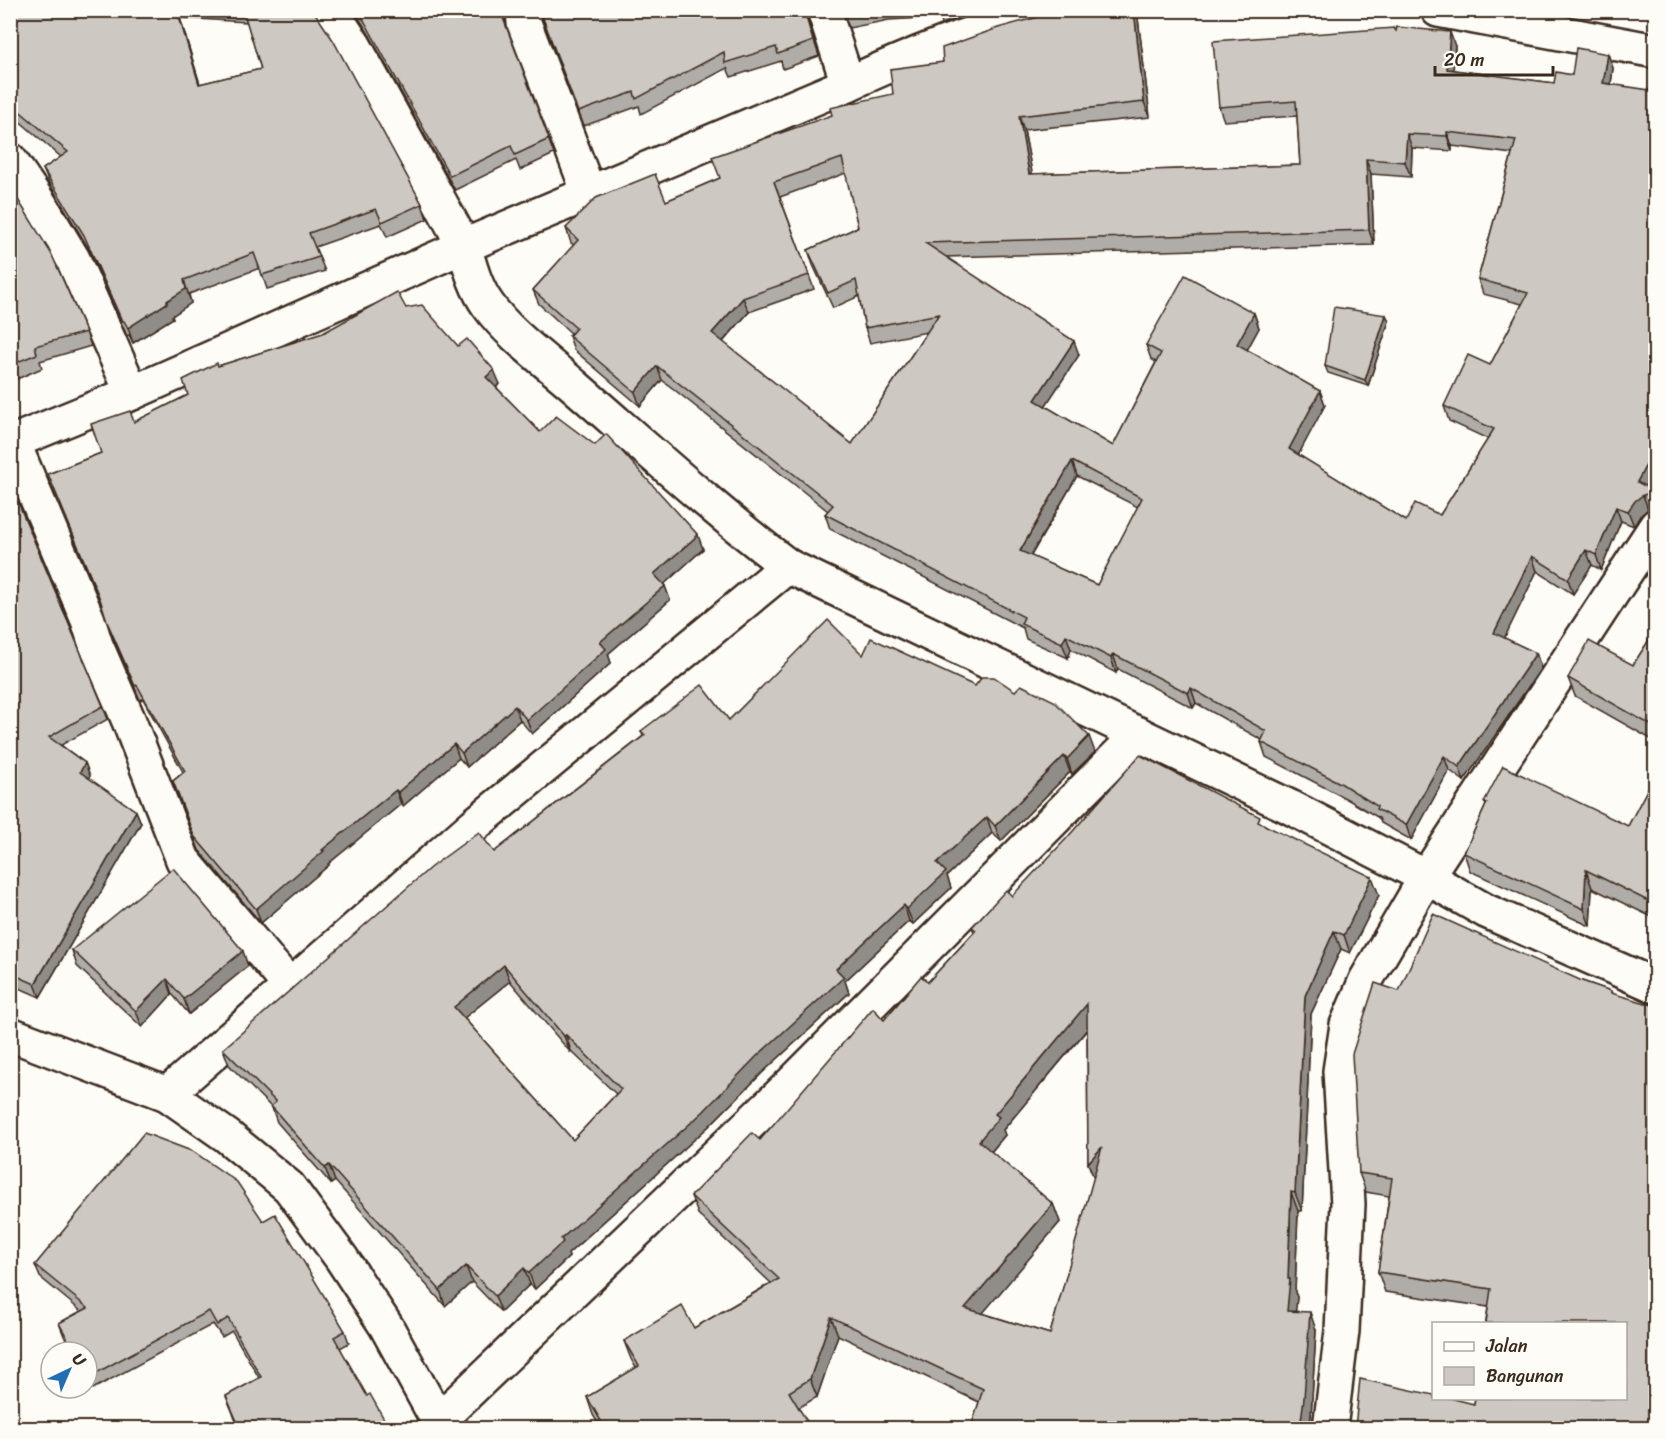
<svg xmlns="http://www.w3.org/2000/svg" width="1666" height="1439" font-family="Sriracha,sans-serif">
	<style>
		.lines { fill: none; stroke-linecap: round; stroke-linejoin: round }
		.minor-casing { stroke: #3b2a1e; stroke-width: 38 }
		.highway-casing { stroke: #3b2a1e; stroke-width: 38 }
		.minor { stroke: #fdfcf7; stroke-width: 33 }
		.highway { stroke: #fdfcf7; stroke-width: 33 }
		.wall { fill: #b0aca7; stroke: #3b2a1e; stroke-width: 1.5; fill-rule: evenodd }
		.shaded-wall { fill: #908c88; stroke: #3b2a1e; stroke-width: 1.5 }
		.building { fill: #cdc8c2; stroke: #3b2a1e; stroke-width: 1.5; fill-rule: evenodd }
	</style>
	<rect width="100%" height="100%" fill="#fdfcf7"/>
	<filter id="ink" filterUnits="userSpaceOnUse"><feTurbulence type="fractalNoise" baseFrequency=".0167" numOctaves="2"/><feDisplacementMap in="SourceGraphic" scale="12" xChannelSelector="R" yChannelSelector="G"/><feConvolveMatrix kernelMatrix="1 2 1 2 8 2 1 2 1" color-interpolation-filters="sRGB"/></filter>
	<g filter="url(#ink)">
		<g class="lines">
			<!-- minor casing -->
			<g class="minor-casing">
				<g id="minor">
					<path d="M331,10L354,45L464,246C470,266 475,287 488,305C509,335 550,364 578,389C647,449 715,511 788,566L1290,807L1426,877L1486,911L1656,986"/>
					<path d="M523,10L524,23L589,193"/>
					<path d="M824,10L848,84"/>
					<path d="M10,160L40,204L73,259L132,393"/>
					<path d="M13,442L88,620L96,645L129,721L183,860L290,986"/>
					<path d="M167,1094L474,825L788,566"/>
					<path d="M439,1420L789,1086L1139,734"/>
					<path d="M1330,1428L1342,1331L1348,1204L1340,1071L1347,1025L1366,980L1426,877L1656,526"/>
				</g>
			</g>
			<!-- highway casing -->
			<g class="highway-casing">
				<g id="highway">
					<path d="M1438,10L1656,51"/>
					<path d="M10,443L132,393L464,246L848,84C913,54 980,27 1050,10"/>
					<path d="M10,1034L167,1094L227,1136L289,1187L342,1259L386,1326L442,1428"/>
				</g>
			</g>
			<!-- minor -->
			<use href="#minor" class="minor"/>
			<!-- highway -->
			<use href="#highway" class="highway"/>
		</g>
		<!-- wall -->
		<g class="wall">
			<path d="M10,10H313L422,204L427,219L387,237L381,224L315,247L325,271L267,289L260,268L189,294L191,303L172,316L173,318L133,343L129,335L127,336L89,249L49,183L43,169L61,157L10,113ZM180,18L247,22L261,69L200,84Z"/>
			<path d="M354,10H506L505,24L554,154L520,170L516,160L455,190L370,36Z"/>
			<path d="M539,10L806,16L819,56L783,69L781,61L731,77L727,68L641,114L639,106L584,126Z"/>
			<path d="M843,10H983L942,24L940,17L889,20L849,28Z"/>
			<path d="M1137,10L1150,117L1024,130L1032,174L1300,165L1297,116L1224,121L1219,107L1396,31L1455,46L1453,70L1554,83L1572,75L1608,54L1613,68L1611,84L1647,487L1656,492V508L1648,509L1640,516L1634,526L1621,521L1601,570L1592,565L1573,594L1537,571L1504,638L1536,653L1541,668L1464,781L1449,770L1411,840L1381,823L1379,818L1347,799L1266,757L1261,742L1262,740L1196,703L1193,708L1118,669L1116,673L1071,649L1068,658L1026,639L1023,628L830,529L825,514L828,511L662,380L640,406L574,350L569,336L571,333L539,304L533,290L574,245L571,243L566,228L666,201L720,178L893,94L943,62L1049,14ZM1452,146L1512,154L1478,279L1483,294L1522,304L1490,365L1444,406L1449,421L1488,439L1440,515L1406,521L1298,455L1325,405L1320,391L1247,350L1259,328L1254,313L1146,345L1151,359L1156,362L1113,446L1045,406L1079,355L946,257L1374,245L1371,174L1411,177L1412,148L1452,151ZM846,173L858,227L808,250L813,265L833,308L859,296L865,328L870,343L927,332L852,444L723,342L749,312L814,289L780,197ZM1077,476L1138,507L1097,585L1031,556Z"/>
			<path d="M10,191L86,332L91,346L40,361L42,368L10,382Z"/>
			<path d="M406,308L458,346L500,384L496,387L540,432L703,549L664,584L670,600L608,654L611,663L532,734L520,720L467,767L459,758L403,806L401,804L328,864L329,865L261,923L199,850L173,781L183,772L143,699L140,700L114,638L103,607L48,474L101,453L134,422L188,395L218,366Z"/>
			<path d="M1386,315L1389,321L1368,386L1328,373L1325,366Z"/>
			<path d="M10,483L108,719L61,745L85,763L90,776L88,778L136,811L141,823L40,997L10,984Z"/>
			<path d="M1656,629V742L1575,696L1568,678L1633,665Z"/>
			<path d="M863,655L1095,752L1072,774L1070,772L1001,841L992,833L947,876L951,888L913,924L909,921L845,981L849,993L762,1073L708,1127L568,1254L569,1257L535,1289L530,1284L501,1312L472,1282L445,1306L335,1181L331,1184L277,1122L272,1108L229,1065L223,1049L494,852L643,736L641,731L729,720ZM510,981L570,1052L571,1051L616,1094L573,1140L464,1018Z"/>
			<path d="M1656,773V919L1592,888L1590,926L1470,871L1464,853L1486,805L1484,802L1628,826Z"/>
			<path d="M1263,824L1379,895L1350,953L1341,949L1311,1014L1302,1211H1298L1295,1292L1297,1297L1295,1311L1316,1330L1311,1416L1309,1428H971L979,1402L838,1335L817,1397L798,1408L811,1428H601L593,1415L587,1397L636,1368L631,1359L624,1341L694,1328L771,1283L698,1214L691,1196L760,1140L884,1020L928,982L974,932L972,927L1012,896ZM1087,1030L1088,1163L1094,1178L1050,1334L982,1313L1060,1222L1053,1204L991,1152L1005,1135L1003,1130Z"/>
			<path d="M72,950L248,966L189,1014L172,994L142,1027L77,966Z"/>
			<path d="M1582,981L1611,991L1612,994L1474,1404L1488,1307L1385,1292L1378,1272L1389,1196L1366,1192L1359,1173L1399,991Z"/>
			<path d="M263,1221L345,1331L349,1343L340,1348L367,1396L389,1428H239L226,1396L259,1378L232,1331L222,1337L213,1324L93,1389L87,1378V1352H73L64,1336L59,1323L81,1311L40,1277L35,1265Z"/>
		</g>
		<!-- shaded-wall -->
		<g class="shaded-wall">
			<path d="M177,10L180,18L204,99L199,84Z"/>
			<path d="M500,10H506L505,25Z"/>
			<path d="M1134,10H1137L1150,117L1144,102Z"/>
			<path d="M1450,32L1455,46L1452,84L1447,69Z"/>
			<path d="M1608,54L1613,68L1609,98L1603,83Z"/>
			<path d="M1019,116L1024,130L1035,188L1029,174Z"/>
			<path d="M1447,132L1452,146V151L1447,136Z"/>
			<path d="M1407,134L1412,148L1411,177L1405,162Z"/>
			<path d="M1366,159L1371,174L1374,245L1369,230Z"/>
			<path d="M184,280L191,303L172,316L173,318L133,343L128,328L167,301Z"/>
			<path d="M743,298L749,312L717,348L712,333Z"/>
			<path d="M1254,313L1259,328L1242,359L1237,344Z"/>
			<path d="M1386,315L1389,321L1368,386L1365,380Z"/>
			<path d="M1074,341L1079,355L1040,414L1035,400Z"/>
			<path d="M657,366L662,380L640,406L635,392Z"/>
			<path d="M494,370L500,384L491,391L486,377Z"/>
			<path d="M1320,391L1325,405L1294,463L1289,449Z"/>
			<path d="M1656,446V471L1643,495L1648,509L1640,516L1634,526L1628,511L1637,482Z"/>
			<path d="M1072,461L1077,476L1025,565L1020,551Z"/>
			<path d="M1616,507L1621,521L1601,570L1596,555Z"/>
			<path d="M698,535L703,549L660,588L654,574Z"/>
			<path d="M1586,550L1592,565L1573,594L1568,579Z"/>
			<path d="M1532,556L1537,571L1500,647L1494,633Z"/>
			<path d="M665,586L670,600L608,654L611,663L532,734L527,720L600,642Z"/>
			<path d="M1066,635L1071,649L1068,658L1062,643Z"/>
			<path d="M1536,653L1541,668L1464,781L1459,767Z"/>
			<path d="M1113,654L1118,669L1116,673L1111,658Z"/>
			<path d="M1191,688L1196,703L1193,708L1188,693Z"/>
			<path d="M515,706L520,720L467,767L462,753Z"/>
			<path d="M1089,736L1095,752L1072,774L1067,759Z"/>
			<path d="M454,744L459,758L403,806L398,792Z"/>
			<path d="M1064,756L1070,772L1001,841L995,826Z"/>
			<path d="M1444,756L1449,770L1411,840L1406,825Z"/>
			<path d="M85,763L90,776L84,785L80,772Z"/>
			<path d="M396,790L401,804L328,864L329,865L261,923L256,909L322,850Z"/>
			<path d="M136,811L141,823L40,997L35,984Z"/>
			<path d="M987,817L992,833L947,876L951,888L913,924L907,909L937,863Z"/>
			<path d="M1586,870L1592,888L1590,926L1584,909Z"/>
			<path d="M1372,877L1379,895L1350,953L1344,935Z"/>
			<path d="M904,905L909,921L845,981L849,993L762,1073L708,1127L568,1254L569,1257L535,1289L529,1273L561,1239L836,969Z"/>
			<path d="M1334,931L1341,949L1311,1014L1302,1211L1295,1193L1305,996Z"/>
			<path d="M243,951L248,966L189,1014L184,999Z"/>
			<path d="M504,965L510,981L459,1022L454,1007Z"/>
			<path d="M167,979L172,994L142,1027L136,1011Z"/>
			<path d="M1087,1004L1093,1022L1003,1130L1005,1135L985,1159L979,1141L995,1114Z"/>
			<path d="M566,1035L571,1051L570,1052L564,1036Z"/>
			<path d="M1102,1147L1095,1181L1088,1163Z"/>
			<path d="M329,1165L335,1181L331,1184L325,1168Z"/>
			<path d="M1291,1192L1298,1211L1295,1292L1297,1297L1294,1329L1287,1311Z"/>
			<path d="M1053,1204L1060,1222L972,1326L965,1308Z"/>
			<path d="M466,1266L472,1282L445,1306L440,1290Z"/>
			<path d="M524,1268L530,1284L501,1312L495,1296Z"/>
			<path d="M1310,1312L1316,1330L1311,1416L1309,1428H1300Z"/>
			<path d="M831,1317L838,1335L817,1397L810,1379Z"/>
		</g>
		<!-- building -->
		<g class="building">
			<path d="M10,10H177L199,84L261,69L243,10H313L333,40L422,204L382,222L376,209L309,233L319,257L262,275L254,253L184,280L186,289L167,301V303L128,328L124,321H122L84,235L43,169L68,152L10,103Z"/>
			<path d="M358,10H500L549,139L515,155L511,146L450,176L365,22Z"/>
			<path d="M540,10H804L813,41L778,54L776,47L725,63L724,52L636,99L634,92L578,112Z"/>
			<path d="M843,10H858L844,13Z"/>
			<path d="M1055,10H1134L1144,102L1019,116L1029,174L1300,165L1296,101L1219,107L1213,41L1394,28L1396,31L1397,27L1450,32L1447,69L1554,83L1556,72L1572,75L1576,48L1608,54L1603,83L1656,91V446L1637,482L1656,492V494L1652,493L1643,495L1635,501L1628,511L1616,507L1596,555L1586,550L1568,579L1532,556L1494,633L1536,653L1459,767L1444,756L1406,825L1376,809L1377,806L1342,784L1261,742L1266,731L1191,688L1188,693L1113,654L1111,658L1066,635L1062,643L1021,624L1024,617L825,514L833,505L657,366L635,392L569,336L576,328L533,290L578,240L566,228L596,198L655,174L666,201L720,178L712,157L832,115L830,108L893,94L890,69L943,62L942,48L998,28L1049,14ZM1447,132L1516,140L1478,279L1528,293L1490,365L1468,355L1444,406L1494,429L1440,515L1415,503L1406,521L1289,449L1320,391L1237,344L1254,313L1185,275L1146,345L1161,353L1113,446L1035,400L1074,341L925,243L1369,230L1366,159L1405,162L1407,134L1447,136ZM842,158L858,227L808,250L828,293L856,280L865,328L939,314L852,444L712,333L743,298L809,275L774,182ZM1072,461L1142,498L1097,585L1020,551Z"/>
			<path d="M12,190L51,253L86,332L35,346L37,354L10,365V191Z"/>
			<path d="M397,292L406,308L422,305L458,346L467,339L494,370L486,377L540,432L556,416L595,445L606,434L698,535L654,574L665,586L600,642L606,649L527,720L515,706L462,753L454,744L398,792L396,790L322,850L324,851L256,909L194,836L173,781L185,771L137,685L135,686L108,624L100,599L48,474L101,453L91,424L130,411L134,422L188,395L183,380L217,363L218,366L323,333Z"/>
			<path d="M1334,307L1386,315L1365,380L1325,366Z"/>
			<path d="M10,483L103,706L49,737L85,763L80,772L136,811L35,984L10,973Z"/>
			<path d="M828,620L863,655L871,638L975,686L982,677H994L1015,691L1021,685L1054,701L1089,736L1067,759L1064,756L995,826L987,817L937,863L946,872L907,909L904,905L836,969L844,977L756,1057L703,1112L561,1239L563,1242L529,1273L524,1268L495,1296L466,1266L440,1290L329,1165L325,1168L271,1106L276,1102L223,1049L431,867L479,832L494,852L645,735L641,731L702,685L729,720ZM504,965L564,1036L566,1035L621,1089L573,1140L454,1007Z"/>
			<path d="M1656,629V728L1568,678L1589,641L1633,665Z"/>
			<path d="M1140,755L1260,817L1258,822L1372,877L1344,935L1334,931L1305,996L1295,1193L1291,1192L1288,1279H1290L1287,1311L1310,1312L1304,1398L1300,1428H971L983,1389L831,1317L810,1379L789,1392L811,1428H605L587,1397L639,1366L624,1341L682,1306L694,1328L779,1279L691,1196L752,1133L760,1140L873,1008L884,1020L921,976L928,982L976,930L972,927L1006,890L1012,896L1066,839ZM1087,1004L1088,1163L1102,1147L1050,1334L965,1308L1053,1204L979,1141L999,1117L995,1114Z"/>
			<path d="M1503,766L1628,826L1656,773V905L1586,870L1584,909L1464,853L1487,803L1484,802Z"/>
			<path d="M173,868L243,951L184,999L167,979L136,1011L72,950Z"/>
			<path d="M1433,914L1582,981L1611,991V993L1656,1006V1428H1355L1360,1379L1434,1395V1398H1450L1474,1404L1475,1398H1626V1323H1486L1491,1289L1378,1272L1392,1178L1359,1173L1352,1054L1375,983L1399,991Z"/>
			<path d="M144,1133L194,1152L237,1182L263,1221L275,1214L345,1331L334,1337L367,1396L370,1394L389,1428H240L226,1396L261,1377L228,1318L217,1325L209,1311L89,1377L87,1374V1352H75L59,1323L88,1308L35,1265Z"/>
			<path d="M875,1424L877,1428H866Z"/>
		</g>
	</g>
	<!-- margin -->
	<rect width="1666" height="1439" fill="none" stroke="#fdfcf7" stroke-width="36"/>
	<rect x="18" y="18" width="1630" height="1403" fill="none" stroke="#3b2a1e" stroke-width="2" filter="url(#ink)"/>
	<!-- legend -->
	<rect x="1432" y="1322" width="195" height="78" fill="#fdfcf7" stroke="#afa8a0" stroke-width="1.5"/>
	<rect x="1444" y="1342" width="30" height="9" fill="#fdfcf7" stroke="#afa8a0" stroke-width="1.5"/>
	<text x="1486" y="1352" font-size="18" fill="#3b2a1e">Jalan</text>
	<rect x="1444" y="1367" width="30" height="18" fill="#cdc8c2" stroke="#afa8a0" stroke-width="1.5"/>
	<text x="1486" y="1382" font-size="18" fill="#3b2a1e">Bangunan</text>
	<!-- north arrow -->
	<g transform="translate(69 1370) rotate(44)"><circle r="28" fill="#fdfcf7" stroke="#afa8a0" stroke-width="1.5"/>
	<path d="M0-4.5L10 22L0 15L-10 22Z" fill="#1f6fb2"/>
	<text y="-9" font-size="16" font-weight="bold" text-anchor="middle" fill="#3b2a1e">U</text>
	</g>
	<!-- scale -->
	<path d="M1435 66v9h118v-9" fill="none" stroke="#3b2a1e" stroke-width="3"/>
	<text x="1444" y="66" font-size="18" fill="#3b2a1e" stroke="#fdfcf7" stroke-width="4.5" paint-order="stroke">20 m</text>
</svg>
